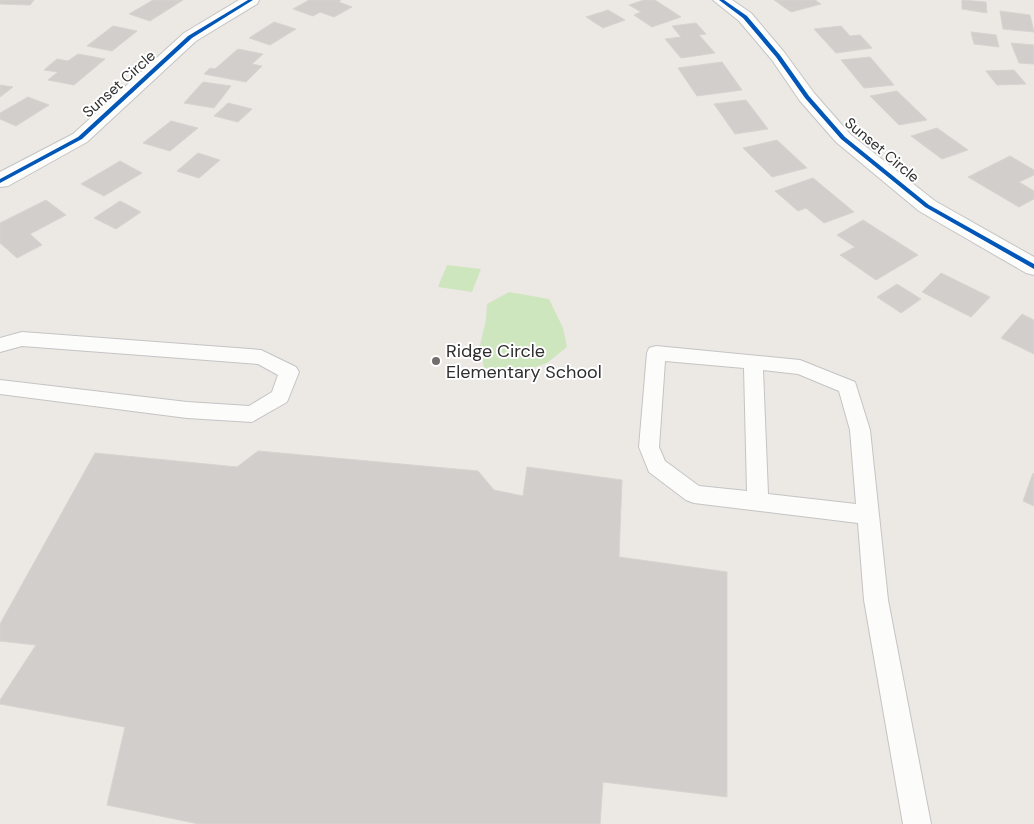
<svg xmlns="http://www.w3.org/2000/svg" width="1034" height="824" font-family="'DM Sans',sans-serif">
	<style>
		.green { fill: #cee6be }
		.building { fill: #d1cecb; stroke: #d7d4d0 }
		.lines { fill: none; stroke-linecap: round; stroke-linejoin: round }
		.lane-casing { stroke: #c5c4c5; stroke-width: 2 }
		.street-casing { stroke: #c5c4c5; stroke-width: 2 }
		.lane { fill: #fcfcfb; fill-rule: evenodd }
		.street { fill: #fcfcfb; fill-rule: evenodd }
		.cycleway-casing { stroke: #fff; stroke-width: 3 }
		.cycleway { fill: #0057b8; fill-rule: evenodd }
		.poi-dot { fill: #706f6e; stroke: #fff; stroke-width: 2 }
		.labels { text-anchor: middle; stroke-width: 4; stroke-linejoin: round; paint-order: stroke }
		.far-street-label { font-size: 15px; fill: #2e2e2e; stroke: #fff }
		.poi-label { font-size: 18px; fill: #2e2e2e; stroke: #fff; text-anchor: start }
	</style>
	<rect width="100%" height="100%" fill="#ece8e4"/>
	<!-- green -->
	<g class="green">
		<path d="M447,265L481,269L472,292L438,287Z"/>
		<path d="M509,292L549,299L563,328L567,347L547,363L513,375L484,368L480,345L486,320L487,304Z"/>
	</g>
	<!-- building -->
	<g class="building">
		<path d="M0,0H34L30,5L0,4Z"/>
		<path d="M153,0H183L150,21L129,14Z"/>
		<path d="M309,0H341L339,2L352,7L334,17L320,12L313,16L293,9Z"/>
		<path d="M644,0H655L681,17L652,27L634,15L641,12L629,5Z"/>
		<path d="M774,0H815L821,4L791,12Z"/>
		<path d="M962,0L986,2L987,13L962,9Z"/>
		<path d="M608,10L625,20L603,28L586,17Z"/>
		<path d="M1000,11L1030,15L1034,32L1003,29Z"/>
		<path d="M274,22L296,29L270,45L249,38Z"/>
		<path d="M696,23L706,34L699,35L715,53L681,58L665,39L681,37L672,26Z"/>
		<path d="M113,26L137,31L112,51L87,46Z"/>
		<path d="M841,26L850,36L860,35L872,48L836,53L814,29Z"/>
		<path d="M971,32L996,35L999,47L974,44Z"/>
		<path d="M1011,43L1034,45V64L1019,63Z"/>
		<path d="M238,49L263,54L252,64L262,66L246,82L204,74L210,68L215,69Z"/>
		<path d="M78,54L105,59L74,85L48,80L58,72L44,70L57,59L68,61Z"/>
		<path d="M870,57L894,85L864,88L841,60Z"/>
		<path d="M722,62L742,90L697,96L678,68Z"/>
		<path d="M1014,70L1026,84L997,85L986,71Z"/>
		<path d="M203,82L231,86L214,108L184,103Z"/>
		<path d="M0,85L13,87L0,97Z"/>
		<path d="M897,91L927,120L899,125L870,96Z"/>
		<path d="M28,97L49,105L16,126L0,119V113Z"/>
		<path d="M746,100L768,129L735,134L714,104Z"/>
		<path d="M228,103L252,109L238,122L214,116Z"/>
		<path d="M171,121L198,128L170,151L143,143Z"/>
		<path d="M937,128L968,150L942,159L911,136Z"/>
		<path d="M777,140L807,168L772,177L743,148Z"/>
		<path d="M198,153L220,160L199,178L177,171Z"/>
		<path d="M1010,156L1034,170V175L1019,182L1034,191V199L1019,207L968,177Z"/>
		<path d="M120,161L142,173L104,196L81,184Z"/>
		<path d="M813,178L854,212L824,223L806,208L798,211L775,191Z"/>
		<path d="M46,200L66,215L30,234L42,245L17,258L0,243V223Z"/>
		<path d="M120,201L141,212L116,229L94,218Z"/>
		<path d="M863,220L918,255L876,280L840,255L855,247L837,235Z"/>
		<path d="M941,273L990,297L971,317L922,292Z"/>
		<path d="M897,284L921,299L901,313L877,297Z"/>
		<path d="M1022,314L1034,320V354L1001,338Z"/>
		<path d="M258,451L478,471L494,490L523,496L527,467L622,480L619,557L727,572V797L603,782L600,824H199L107,805L125,727L0,704V700L36,645L0,641V624L95,453L237,467Z"/>
		<path d="M1033,473L1034,474V506L1023,501Z"/>
	</g>
	<g class="lines">
		<!-- lane casing -->
		<g class="lane-casing">
			<g id="lane">
				<path d="M22,332L261,350L296,367L299,372L287,402L252,422L187,418L0,394V380L187,402L249,406L272,392L278,375L258,364L22,346L0,352V338Z"/>
				<path d="M656,346L800,360L855,382L870,430L888,600L931,824H903L864,600L858,523L694,503L686,500L649,472L639,447L647,353L649,348ZM665,361L744,368L747,491L699,486L665,461L659,447ZM763,370L798,374L839,391L850,430L856,504L768,494Z"/>
			</g>
		</g>
		<!-- street casing -->
		<g class="street-casing">
			<g id="street">
				<path d="M239,0H259L257,4L196,41L87,142L8,186L0,187V172L73,134L184,33Z"/>
				<path d="M713,0H732L751,13L784,52L814,93L850,134L935,201L1034,257V275L1026,273L919,211L836,142L800,101L772,60L739,21Z"/>
			</g>
		</g>
		<!-- lane -->
		<use href="#lane" class="lane"/>
		<!-- street -->
		<use href="#street" class="street"/>
		<!-- cycleway casing -->
		<g class="cycleway-casing">
			<g id="cycleway">
				<path d="M248,0H253L192,38L82,139L0,183V179L78,137L188,36Z"/>
				<path d="M719,0H724L747,16L780,55L809,96L845,137L929,205L1034,264V269L925,207L841,139L805,98L776,57L743,18Z"/>
			</g>
		</g>
		<!-- cycleway -->
		<use href="#cycleway" class="cycleway"/>
	</g>
	<!-- markers -->
	<circle class="poi-dot" cx="436" cy="361" r="5"/>
	<g class="labels">
		<!-- far-street labels -->
		<g class="far-street-label">
			<text transform="translate(119 84) rotate(-42)" y="5">Sunset Circle</text>
			<text transform="translate(882 150) rotate(40)" y="5">Sunset Circle</text>
		</g>
		<!-- poi labels -->
		<g class="poi-label">
			<text x="446" y="357">Ridge Circle<tspan x="446" dy="21">Elementary School</tspan></text>
		</g>
	</g>
</svg>
